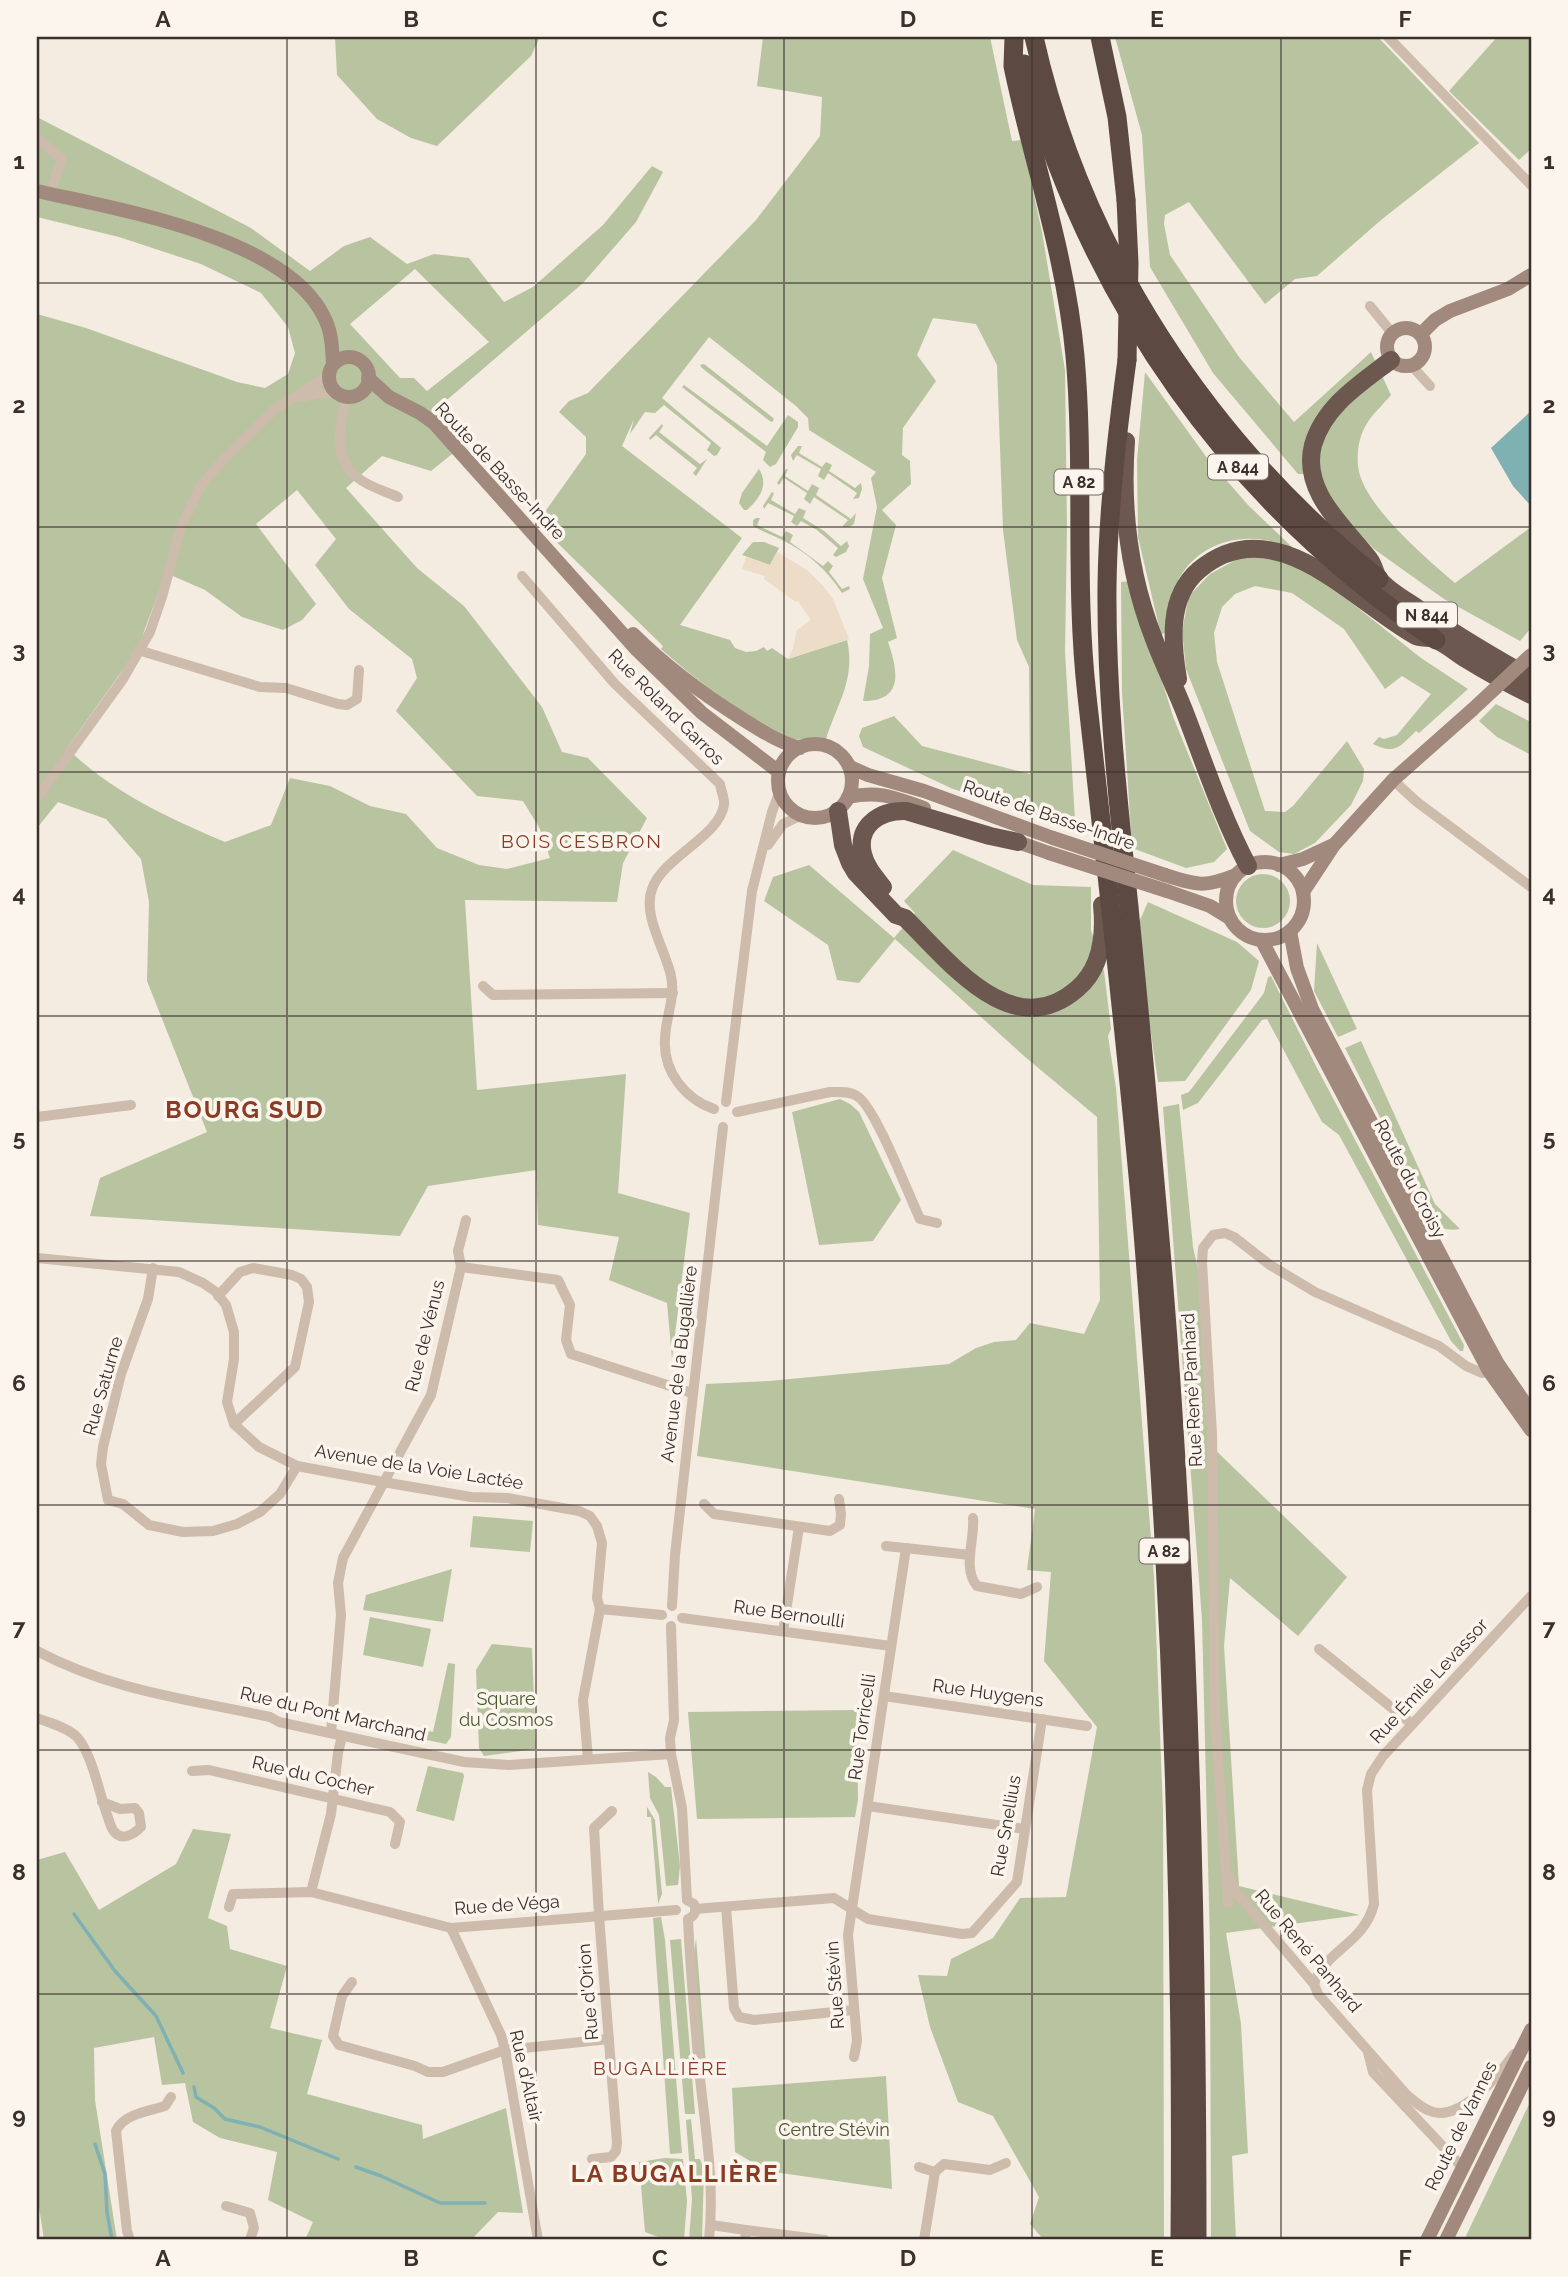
<svg xmlns="http://www.w3.org/2000/svg" width="1568" height="2277" font-family="Raleway,sans-serif">
	<style>
		.green { fill: #b8c4a0; fill-rule: evenodd }
		.plaza { fill: #ecdcc8 }
		.water { fill: #7fb0b2 }
		.lines { fill: none; stroke-linecap: round; stroke-linejoin: round }
		.stream { stroke: #7fb0b2; stroke-width: 3.5 }
		.minor { stroke: #cdbbac; stroke-width: 10 }
		.secondary { stroke: #a18a7d; stroke-width: 14 }
		.trunk { stroke: #6c584f; stroke-width: 18 }
		.motorway { stroke: #5c4a42; stroke-width: 19 }
		.secondary-bridge { stroke: #a18a7d; stroke-width: 14 }
		.motorway-bridge { stroke: #5c4a42; stroke-width: 19 }
		.grid { fill: none; stroke: #3b302b; stroke-width: 2; stroke-opacity: 0.55 }
		.labels { text-anchor: middle; stroke-width: 7; stroke-linejoin: round; paint-order: stroke }
		.shield { fill: #fbf5ee; stroke: #756b66; stroke-width: 2 }
		.shield-label { font-size: 16px; font-weight: bold; fill: #3b302b }
		.street-label { font-size: 18px; fill: #3b302b; stroke: #fbf5ee }
		.park-label { font-size: 18px; fill: #4a5a2e; stroke: #fbf5ee }
		.neighbourhood-label { font-size: 19px; letter-spacing: 2px; fill: #8c3b22; stroke: #fbf5ee }
		.district-label { font-size: 24px; font-weight: bold; letter-spacing: 2px; fill: #8c3b22; stroke: #fbf5ee }
		.neatline { fill: none; stroke: #3b302b; stroke-width: 2.5 }
		.grid-label { font-size: 23px; text-anchor: middle; font-weight: bold; fill: #3b302b }
	</style>
	<rect width="100%" height="100%" fill="#f4ebe1"/>
	<!-- green -->
	<g class="green">
		<path d="M335,37H540L531,56L437,146L411,138L377,119L337,75Z"/>
		<path d="M763,37H990L1012,141L1022,140L1042,232L1065,370L1067,528L1065,652L1075,820L1043,817L953,789L863,747L859,736L862,728L894,716L922,746L1030,774L1029,667L1017,640L1003,530L997,365L976,324L933,318L917,355L936,381L903,428L902,455L910,461L911,484L882,510L896,525L882,578L897,638L888,642C898,671 904,701 863,701L869,666L870,634L883,628L863,579L877,507L871,478L876,472L809,430L808,418L796,406L709,337L662,398L721,448L717,455L714,456L707,450L711,443L664,405L655,413L645,412L630,434L634,419L622,446L742,538L680,625L730,640L735,648L746,652L756,651L764,647L767,651L772,648L788,659L847,640C856,679 837,704 826,739C813,737 799,742 788,738C742,712 701,685 661,649L663,646L537,523L586,454V437L559,412L569,401L588,393L756,220L820,136L822,97L757,86Z"/>
		<path d="M1115,37H1378L1479,143L1381,220L1317,276L1295,279L1265,304L1189,202L1165,215L1164,224L1170,255L1239,357L1294,422L1371,352L1391,395C1383,405 1372,414 1366,425C1358,438 1356,458 1359,472C1368,509 1427,559 1455,583L1531,527V628L1520,641L1444,599L1374,549L1331,503L1320,474H1298L1213,373L1150,267L1142,135Z"/>
		<path d="M1497,37H1531V149L1519,160L1449,91Z"/>
		<path d="M37,117L251,228L310,271L344,246L370,237L407,264L434,254L469,258L504,302L533,287L603,225L652,166L663,172L636,222L583,283L441,405L472,438L431,471L382,456L346,488L417,568L464,606L542,707L562,752L588,758L647,818L623,863L617,902L465,900L477,1090L626,1074L618,1193L690,1213L672,1359L667,1303L609,1280L619,1237L538,1225L536,1170L428,1186L400,1236L90,1216L100,1178L207,1132L147,981L149,902L141,859L106,819L58,802L37,828V314L86,328L237,382L265,388L288,374L295,353L288,327L261,293L201,264L119,237L37,217ZM415,269L489,342L427,391L414,378H400L350,324ZM297,490L336,539L315,565L349,609L412,659L417,678L396,711L477,796L523,801L540,829L550,858L507,869L479,865L437,848L406,814L370,806L330,786L290,778L271,825L225,842C169,818 111,792 67,748L137,650L166,573L205,590L242,617L283,630L302,620L316,604L256,524Z"/>
		<path d="M704,364L772,417L774,419L773,421L771,422L702,368L700,365Z"/>
		<path d="M1145,372L1207,458L1248,505L1293,548C1249,529 1199,538 1176,584C1169,597 1168,618 1166,632L1161,635L1138,537L1137,460Z"/>
		<path d="M684,385L767,446L788,415L798,422V427L776,464L770,467L763,460L766,452L687,391L682,387Z"/>
		<path d="M662,424L663,426L659,432L700,464L707,459L696,476L693,473L697,468L656,435L650,440L649,438Z"/>
		<path d="M798,446H802L799,453L822,467L826,462L832,465L829,471L855,488L861,483L862,489L859,498L853,499L857,493L828,473L824,480L818,476L821,469L797,455L793,461L791,455Z"/>
		<path d="M759,469C769,485 760,498 747,510H744L739,503L742,493Z"/>
		<path d="M786,469H788L785,476L808,491L812,484L819,488L816,495L851,519L856,513L854,524L849,527H842L848,520L814,497L810,504L804,499L807,493L784,478L779,485L777,483Z"/>
		<path d="M772,492L774,493L771,500L795,514L799,508L806,511L803,518L824,531L841,546L847,541L849,546L846,552L836,557L833,555L838,548L817,530L801,521L797,526L791,522L794,516L768,503L764,509L763,506Z"/>
		<path d="M756,518H760L757,525L782,537L786,531L793,535L790,542L823,566L828,561L833,566L829,572L842,589L849,586L850,589L842,593C828,571 807,552 784,541C774,536 763,532 753,526V520Z"/>
		<path d="M753,542H764L779,548L770,565L742,555Z"/>
		<path d="M1241,557H1272L1299,567L1334,589L1421,658L1468,689L1419,733L1416,731C1399,747 1396,755 1373,744L1379,737L1384,739L1397,735L1431,694L1402,676L1385,689L1344,629L1292,593L1255,586L1235,594L1222,607L1214,633L1217,662L1265,811L1285,812L1293,806L1347,741L1364,769L1363,781L1351,805L1315,843L1294,854L1279,852L1250,831L1186,669L1182,631L1189,596L1210,574Z"/>
		<path d="M1130,581L1174,719L1227,849L1214,862L1186,868L1132,848L1122,692L1121,582Z"/>
		<path d="M1496,704L1531,722V755L1497,737L1479,721Z"/>
		<path d="M953,850L1033,885L1091,887V930L1104,971L1111,1029L1108,1036L1116,1088L1154,1577L1163,1811L1164,2240H1044L1030,2224L1039,2197L993,2116L958,2102L930,2027L918,1975L947,1976L951,1959L993,1938L1020,1898L1066,1897L1097,1727L1044,1661L1051,1572L1027,1570L1035,1509L697,1456L706,1384L769,1381L949,1364L976,1348L994,1342L1016,1340L1030,1323L1084,1334L1100,1300L1097,1117L1024,1056L895,939L859,983L837,980L828,945L764,901L773,877L809,865L894,938L915,913L904,901Z"/>
		<circle cx="1263" cy="901" r="27"/>
		<path d="M1148,902L1237,942L1259,961L1251,990L1185,1081L1158,1082L1136,929Z"/>
		<path d="M1317,943L1357,1029L1338,1037L1314,991Z"/>
		<path d="M1271,976L1317,1068L1464,1345L1463,1351H1460L1451,1341L1339,1135L1322,1122L1267,1019L1262,1020L1198,1103L1183,1110L1181,1095L1189,1092L1264,993L1268,977Z"/>
		<path d="M1361,1041L1435,1204L1460,1229C1449,1231 1442,1229 1433,1222L1345,1048Z"/>
		<path d="M840,1099L850,1104L859,1112L901,1200L873,1241L819,1245L792,1112Z"/>
		<path d="M1179,1104L1193,1247L1198,1269L1208,1443L1347,1577L1298,1636L1230,1578L1224,1646L1239,1886L1360,1915L1226,1933L1241,2024L1248,2153L1232,2156L1236,2240H1211L1210,1945L1202,1620L1163,1107Z"/>
		<path d="M473,1516L533,1521L530,1552L470,1547Z"/>
		<path d="M452,1569L443,1622L363,1610L366,1595Z"/>
		<path d="M370,1617L431,1629L423,1667L363,1655Z"/>
		<path d="M492,1644L532,1648L536,1749L484,1756L479,1748L476,1670Z"/>
		<path d="M448,1663L455,1664L451,1737L446,1744L359,1726L361,1718L433,1732Z"/>
		<path d="M857,1710L858,1800L855,1817L697,1819L688,1712Z"/>
		<path d="M428,1766L463,1773L464,1776L454,1821L416,1811Z"/>
		<path d="M648,1772L656,1777L665,1787H671L680,1866L678,1885L666,1886L659,1815L650,1798Z"/>
		<path d="M647,1807L655,1820L662,1894L658,1904L651,1817H647Z"/>
		<path d="M193,1829L231,1834L208,1918L227,1926L230,1949L287,1966L270,2028L322,2040L307,2094L422,2125L423,2139L506,2108L523,2213L498,2212L471,2240H305L313,2222L268,2200L277,2152L220,2138L193,2122L185,2083L162,2085L154,2037L94,2048L95,2100L117,2240H44L37,2194V1860L65,1852L99,1910L176,1864Z"/>
		<path d="M661,1917L665,1940L682,2153L670,2154L653,1918Z"/>
		<path d="M696,1938L707,2078L702,2066L693,1963Z"/>
		<path d="M681,1939L695,2114H685L670,1940Z"/>
		<path d="M886,2076L892,2189L767,2171L735,2152L732,2088Z"/>
		<path d="M1531,2100V2240H1464Z"/>
		<path d="M691,2119L695,2159H700L704,2170L702,2240H689L692,2199L686,2120Z"/>
		<path d="M665,2158L683,2159L687,2201L684,2240H660L661,2238L645,2232L639,2162Z"/>
	</g>
	<!-- plaza -->
	<path class="plaza" d="M777,552L807,570L824,587L833,599L849,639L788,659L793,648L797,630L811,620L798,601L796,602L764,579L765,576L742,569L746,557L770,565Z"/>
	<!-- water -->
	<path class="water" d="M1531,411V506L1513,486L1491,448Z"/>
	<g class="lines">
		<!-- stream -->
		<g class="stream">
			<path d="M74,1914L115,1971L156,2016L183,2073"/>
			<path d="M194,2087L196,2097L214,2108L225,2119L260,2127L338,2159"/>
			<path d="M95,2144L105,2174L107,2212L112,2240"/>
			<path d="M356,2167L381,2176L440,2203H485"/>
		</g>
		<!-- minor -->
		<g class="minor">
			<path d="M1388,37L1531,185"/>
			<path d="M37,138L62,159L50,194"/>
			<path d="M1370,306L1392,333"/>
			<path d="M1412,366L1430,386"/>
			<path d="M301,397L320,393H337"/>
			<path d="M346,397C340,426 331,457 358,478C369,487 385,491 398,497"/>
			<path d="M522,576L615,684L720,784C721,791 725,799 724,805C719,837 663,857 652,889C642,915 666,951 671,976C676,998 665,1018 665,1040C663,1071 685,1099 714,1109"/>
			<path d="M138,650L260,687L286,688L338,704L347,705L357,699L359,670"/>
			<path d="M1393,780L1417,802L1531,887"/>
			<path d="M37,798L123,679L150,632L162,597L181,527L200,487L223,460L275,409L322,380L329,372"/>
			<path d="M768,845L783,824L802,815"/>
			<path d="M483,986L493,995L673,993"/>
			<path d="M726,1102L752,891L772,812L779,793"/>
			<path d="M737,1112L830,1092C839,1092 849,1091 857,1096C875,1106 909,1196 920,1219L937,1223"/>
			<path d="M37,1117L131,1105"/>
			<path d="M37,1258L179,1272L203,1283L216,1292L226,1305L234,1332V1359L227,1402L234,1424L259,1447L297,1466L383,1482L471,1497L507,1498L579,1511L590,1516L597,1526L602,1543L597,1598L600,1609L662,1615"/>
			<path d="M461,1267L558,1280L570,1305L566,1340L571,1354L692,1393"/>
			<path d="M153,1268L148,1299L121,1374L103,1447L101,1464L108,1500L123,1504L149,1525L183,1532L213,1531L237,1524L260,1512L280,1494L297,1466"/>
			<path d="M218,1296L240,1272L253,1268L292,1275L301,1279L307,1287L309,1302L295,1367L234,1424"/>
			<path d="M704,1504L714,1514L830,1531L840,1525L841,1514L839,1499"/>
			<path d="M973,1518C975,1540 962,1568 977,1586L1021,1594L1037,1587"/>
			<path d="M886,1546L970,1555"/>
			<path d="M672,1606L675,1555L723,1127"/>
			<path d="M682,1618L891,1646"/>
			<path d="M671,1626L674,1720L670,1738L671,1754L682,1808L687,1900"/>
			<path d="M783,1631L799,1527"/>
			<path d="M1319,1649L1412,1724"/>
			<path d="M37,1651C112,1691 188,1699 270,1717L279,1722L464,1762L509,1765L671,1754"/>
			<path d="M884,1696L1087,1726"/>
			<path d="M37,1718C49,1723 67,1727 77,1737C92,1754 99,1792 107,1815C109,1819 110,1826 113,1830C121,1842 133,1835 141,1827L139,1813L135,1808L120,1809L102,1802"/>
			<path d="M331,1733L341,1615L338,1583L343,1558L431,1395L461,1267L458,1251L466,1220"/>
			<path d="M588,1759L583,1700L600,1609"/>
			<path d="M192,1771L209,1770L390,1812L400,1822L395,1844"/>
			<path d="M868,1806L1025,1829"/>
			<path d="M1228,1874L1235,1891L1314,1984L1318,1994L1406,2094C1414,2101 1422,2109 1433,2112C1462,2120 1499,2075 1514,2054"/>
			<path d="M311,1892L331,1814L338,1753L342,1736"/>
			<path d="M687,1900L694,1904C697,1911 695,1916 688,1919C690,1969 695,2019 699,2069C705,2127 715,2182 709,2240"/>
			<path d="M1228,1903L1215,1715L1212,1434L1202,1262L1203,1248L1213,1235L1225,1233L1234,1237L1270,1265L1315,1292L1439,1346L1466,1366L1482,1373L1493,1368"/>
			<path d="M229,1907L233,1894L311,1892L451,1928L676,1910"/>
			<path d="M726,1907L734,2008L739,2017L754,2020L854,2010"/>
			<path d="M695,1909L834,1898L868,1919L962,1934L972,1933L1017,1882L1042,1719"/>
			<path d="M451,1928L501,2035L505,2050L538,2240"/>
			<path d="M352,1982L342,1996L333,2036L339,2045L415,2066L428,2072H443L505,2050L609,2039"/>
			<path d="M1314,1984C1325,1950 1364,1944 1374,1904L1367,1790L1371,1774L1383,1756L1531,1596"/>
			<path d="M1368,2052L1373,2072L1463,2168"/>
			<path d="M854,2057L857,2041L848,1935L906,1548"/>
			<path d="M592,2159L611,2157L616,2151L617,2142L599,1916L594,1828L612,1811"/>
			<path d="M919,2167L935,2172"/>
			<path d="M226,2206L250,2213L254,2228L250,2240"/>
			<path d="M711,2225L746,2230"/>
			<path d="M130,2240L127,2231L116,2131C123,2114 149,2111 165,2106L171,2097"/>
			<path d="M745,2240L746,2230L825,2240"/>
			<path d="M924,2240L935,2172L944,2164L990,2170L1006,2163"/>
		</g>
		<!-- secondary -->
		<g class="secondary">
			<path d="M37,191C116,209 286,237 324,317C332,332 332,348 333,364"/>
			<circle cx="1406" cy="347" r="19"/>
			<path d="M1421,334L1435,320L1450,311L1508,289L1531,275"/>
			<circle cx="349" cy="377" r="20"/>
			<path d="M368,378L389,397L420,413L434,423L637,650L702,713L779,772"/>
			<path d="M633,634C665,666 703,694 741,718C760,730 778,742 800,748"/>
			<circle cx="815" cy="781" r="37"/>
			<path d="M850,767L868,775L924,791L1053,838"/>
			<path d="M848,797C880,790 895,798 924,808"/>
			<path d="M1009,839L1049,853"/>
			<circle cx="1265" cy="901" r="39"/>
			<path d="M1279,865L1303,859L1333,845"/>
			<path d="M1165,875C1197,885 1204,888 1236,875"/>
			<path d="M1167,891L1210,906L1228,917"/>
			<path d="M1303,892L1334,845L1393,780L1472,710"/>
			<path d="M1290,931L1297,968L1312,1009L1486,1342L1498,1364L1531,1412"/>
			<path d="M1262,941L1489,1371L1531,1430"/>
			<path d="M1427,2240L1531,2030"/>
			<path d="M1446,2240L1531,2067"/>
		</g>
		<!-- trunk -->
		<g class="trunk">
			<path d="M1391,360C1361,383 1324,406 1313,445C1301,492 1345,527 1370,560C1374,565 1375,574 1379,579C1387,589 1402,598 1413,605C1451,632 1490,655 1531,678"/>
			<path d="M1126,441C1121,509 1129,575 1154,639C1164,666 1177,691 1187,718C1206,768 1223,819 1248,866"/>
			<path d="M1178,679C1172,643 1167,597 1199,570C1274,507 1352,600 1414,635C1420,639 1428,637 1434,639C1445,643 1456,653 1466,659C1487,672 1509,684 1531,695"/>
			<path d="M838,811L843,845L850,863L856,873L896,915L905,918C949,961 1012,1045 1077,989C1102,968 1105,935 1102,905"/>
			<path d="M883,887C875,877 866,867 863,854C856,825 881,810 906,811L990,836L1018,842"/>
		</g>
		<!-- motorway -->
		<g class="motorway">
			<path d="M1014,37L1013,66C1033,163 1066,256 1075,356C1085,469 1074,583 1087,696C1106,867 1126,1037 1141,1209C1170,1551 1183,1897 1180,2240"/>
			<path d="M1034,37C1082,251 1208,442 1379,579"/>
			<path d="M1100,37L1117,117L1126,200"/>
			<path d="M1024,64C1091,304 1229,500 1436,640"/>
			<path d="M1127,360C1117,435 1108,510 1107,586C1106,694 1118,800 1129,907C1141,1030 1153,1152 1163,1275C1189,1596 1197,1918 1197,2240"/>
		</g>
		<!-- secondary-bridge -->
		<g class="secondary-bridge">
			<path d="M1472,710L1531,655"/>
			<path d="M1053,838L1165,875"/>
			<path d="M1049,853L1167,891"/>
		</g>
		<!-- motorway-bridge -->
		<path class="motorway-bridge" d="M1126,200L1129,263L1127,360"/>
	</g>
	<!-- grid -->
	<path class="grid" d="M287,37V2240M536,37V2240M784,37V2240M1032,37V2240M1281,37V2240M37,283H1531M37,527H1531M37,772H1531M37,1016H1531M37,1261H1531M37,1505H1531M37,1750H1531M37,1994H1531"/>
	<g class="labels">
		<!-- shield labels -->
		<g class="shield">
			<rect x="1208" y="454.5" width="60" height="25" rx="5"/>
			<rect x="1054.5" y="469.5" width="49" height="25" rx="5"/>
			<rect x="1397" y="602.5" width="60" height="25" rx="5"/>
			<rect x="1139.5" y="1538.5" width="49" height="25" rx="5"/>
		</g>
		<g class="shield-label">
			<text x="1238" y="473">A 844</text>
			<text x="1079" y="488">A 82</text>
			<text x="1427" y="621">N 844</text>
			<text x="1164" y="1557">A 82</text>
		</g>
		<!-- street labels -->
		<g class="street-label">
			<text transform="translate(500 471) rotate(47)" y="6">Route de Basse-Indre</text>
			<text transform="translate(666 707) rotate(45)" y="6">Rue Roland Garros</text>
			<text transform="translate(1049 815) rotate(19)" y="6">Route de Basse-Indre</text>
			<text transform="translate(1410 1179) rotate(62)" y="6">Route du Croisy</text>
			<text transform="translate(425 1336) rotate(-76)" y="6">Rue de Vénus</text>
			<text transform="translate(679 1364) rotate(-83)" y="6">Avenue de la Bugallière</text>
			<text transform="translate(103 1386) rotate(-74)" y="6">Rue Saturne</text>
			<text transform="translate(1192 1390) rotate(-93)" y="6">Rue René Panhard</text>
			<text transform="translate(419 1467) rotate(9)" y="6">Avenue de la Voie Lactée</text>
			<text transform="translate(789 1614) rotate(8)" y="6">Rue Bernoulli</text>
			<text transform="translate(1429 1681) rotate(-47)" y="6">Rue Émile Levassor</text>
			<text transform="translate(988 1693) rotate(8)" y="6">Rue Huygens</text>
			<text transform="translate(333 1714) rotate(13)" y="6">Rue du Pont Marchand</text>
			<text transform="translate(862 1727) rotate(-82)" y="6">Rue Torricelli</text>
			<text transform="translate(313 1776) rotate(13)" y="6">Rue du Cocher</text>
			<text transform="translate(1006 1826) rotate(-80)" y="6">Rue Snellius</text>
			<text transform="translate(507 1905) rotate(-4)" y="6">Rue de Véga</text>
			<text transform="translate(1308 1951) rotate(50)" y="6">Rue René Panhard</text>
			<text transform="translate(835 1985) rotate(-94)" y="6">Rue Stévin</text>
			<text transform="translate(588 1992) rotate(-95)" y="6">Rue d'Orion</text>
			<text transform="translate(526 2076) rotate(77)" y="6">Rue d'Altair</text>
			<text transform="translate(1461 2126) rotate(-64)" y="6">Route de Vannes</text>
		</g>
		<!-- park labels -->
		<g class="park-label">
			<text x="506" y="1705">Square<tspan x="506" dy="21">du Cosmos</tspan></text>
			<text x="834" y="2136">Centre Stévin</text>
		</g>
		<!-- neighbourhood labels -->
		<g class="neighbourhood-label">
			<text x="582" y="848">BOIS CESBRON</text>
			<text x="661" y="2075">BUGALLIÈRE</text>
		</g>
		<!-- district labels -->
		<g class="district-label">
			<text x="245" y="1118">BOURG SUD</text>
			<text x="675" y="2182">LA BUGALLIÈRE</text>
		</g>
	</g>
	<!-- border -->
	<rect width="1568" height="2277" fill="none" stroke="#fbf5ee" stroke-width="77"/>
	<rect x="38" y="38" width="1492" height="2200" class="neatline"/>
	<g class="grid-label">
		<text x="163" y="27">A</text>
		<text x="411" y="27">B</text>
		<text x="660" y="27">C</text>
		<text x="908" y="27">D</text>
		<text x="1157" y="27">E</text>
		<text x="1405" y="27">F</text>
		<text x="19" y="169">1</text>
		<text x="1549" y="169">1</text>
		<text x="19" y="413">2</text>
		<text x="1549" y="413">2</text>
		<text x="19" y="658">3</text>
		<text x="1549" y="658">3</text>
		<text x="19" y="902">4</text>
		<text x="1549" y="902">4</text>
		<text x="19" y="1146">5</text>
		<text x="1549" y="1146">5</text>
		<text x="19" y="1391">6</text>
		<text x="1549" y="1391">6</text>
		<text x="19" y="1635">7</text>
		<text x="1549" y="1635">7</text>
		<text x="19" y="1880">8</text>
		<text x="1549" y="1880">8</text>
		<text x="19" y="2124">9</text>
		<text x="1549" y="2124">9</text>
		<text x="163" y="2266">A</text>
		<text x="411" y="2266">B</text>
		<text x="660" y="2266">C</text>
		<text x="908" y="2266">D</text>
		<text x="1157" y="2266">E</text>
		<text x="1405" y="2266">F</text>
	</g>
</svg>
